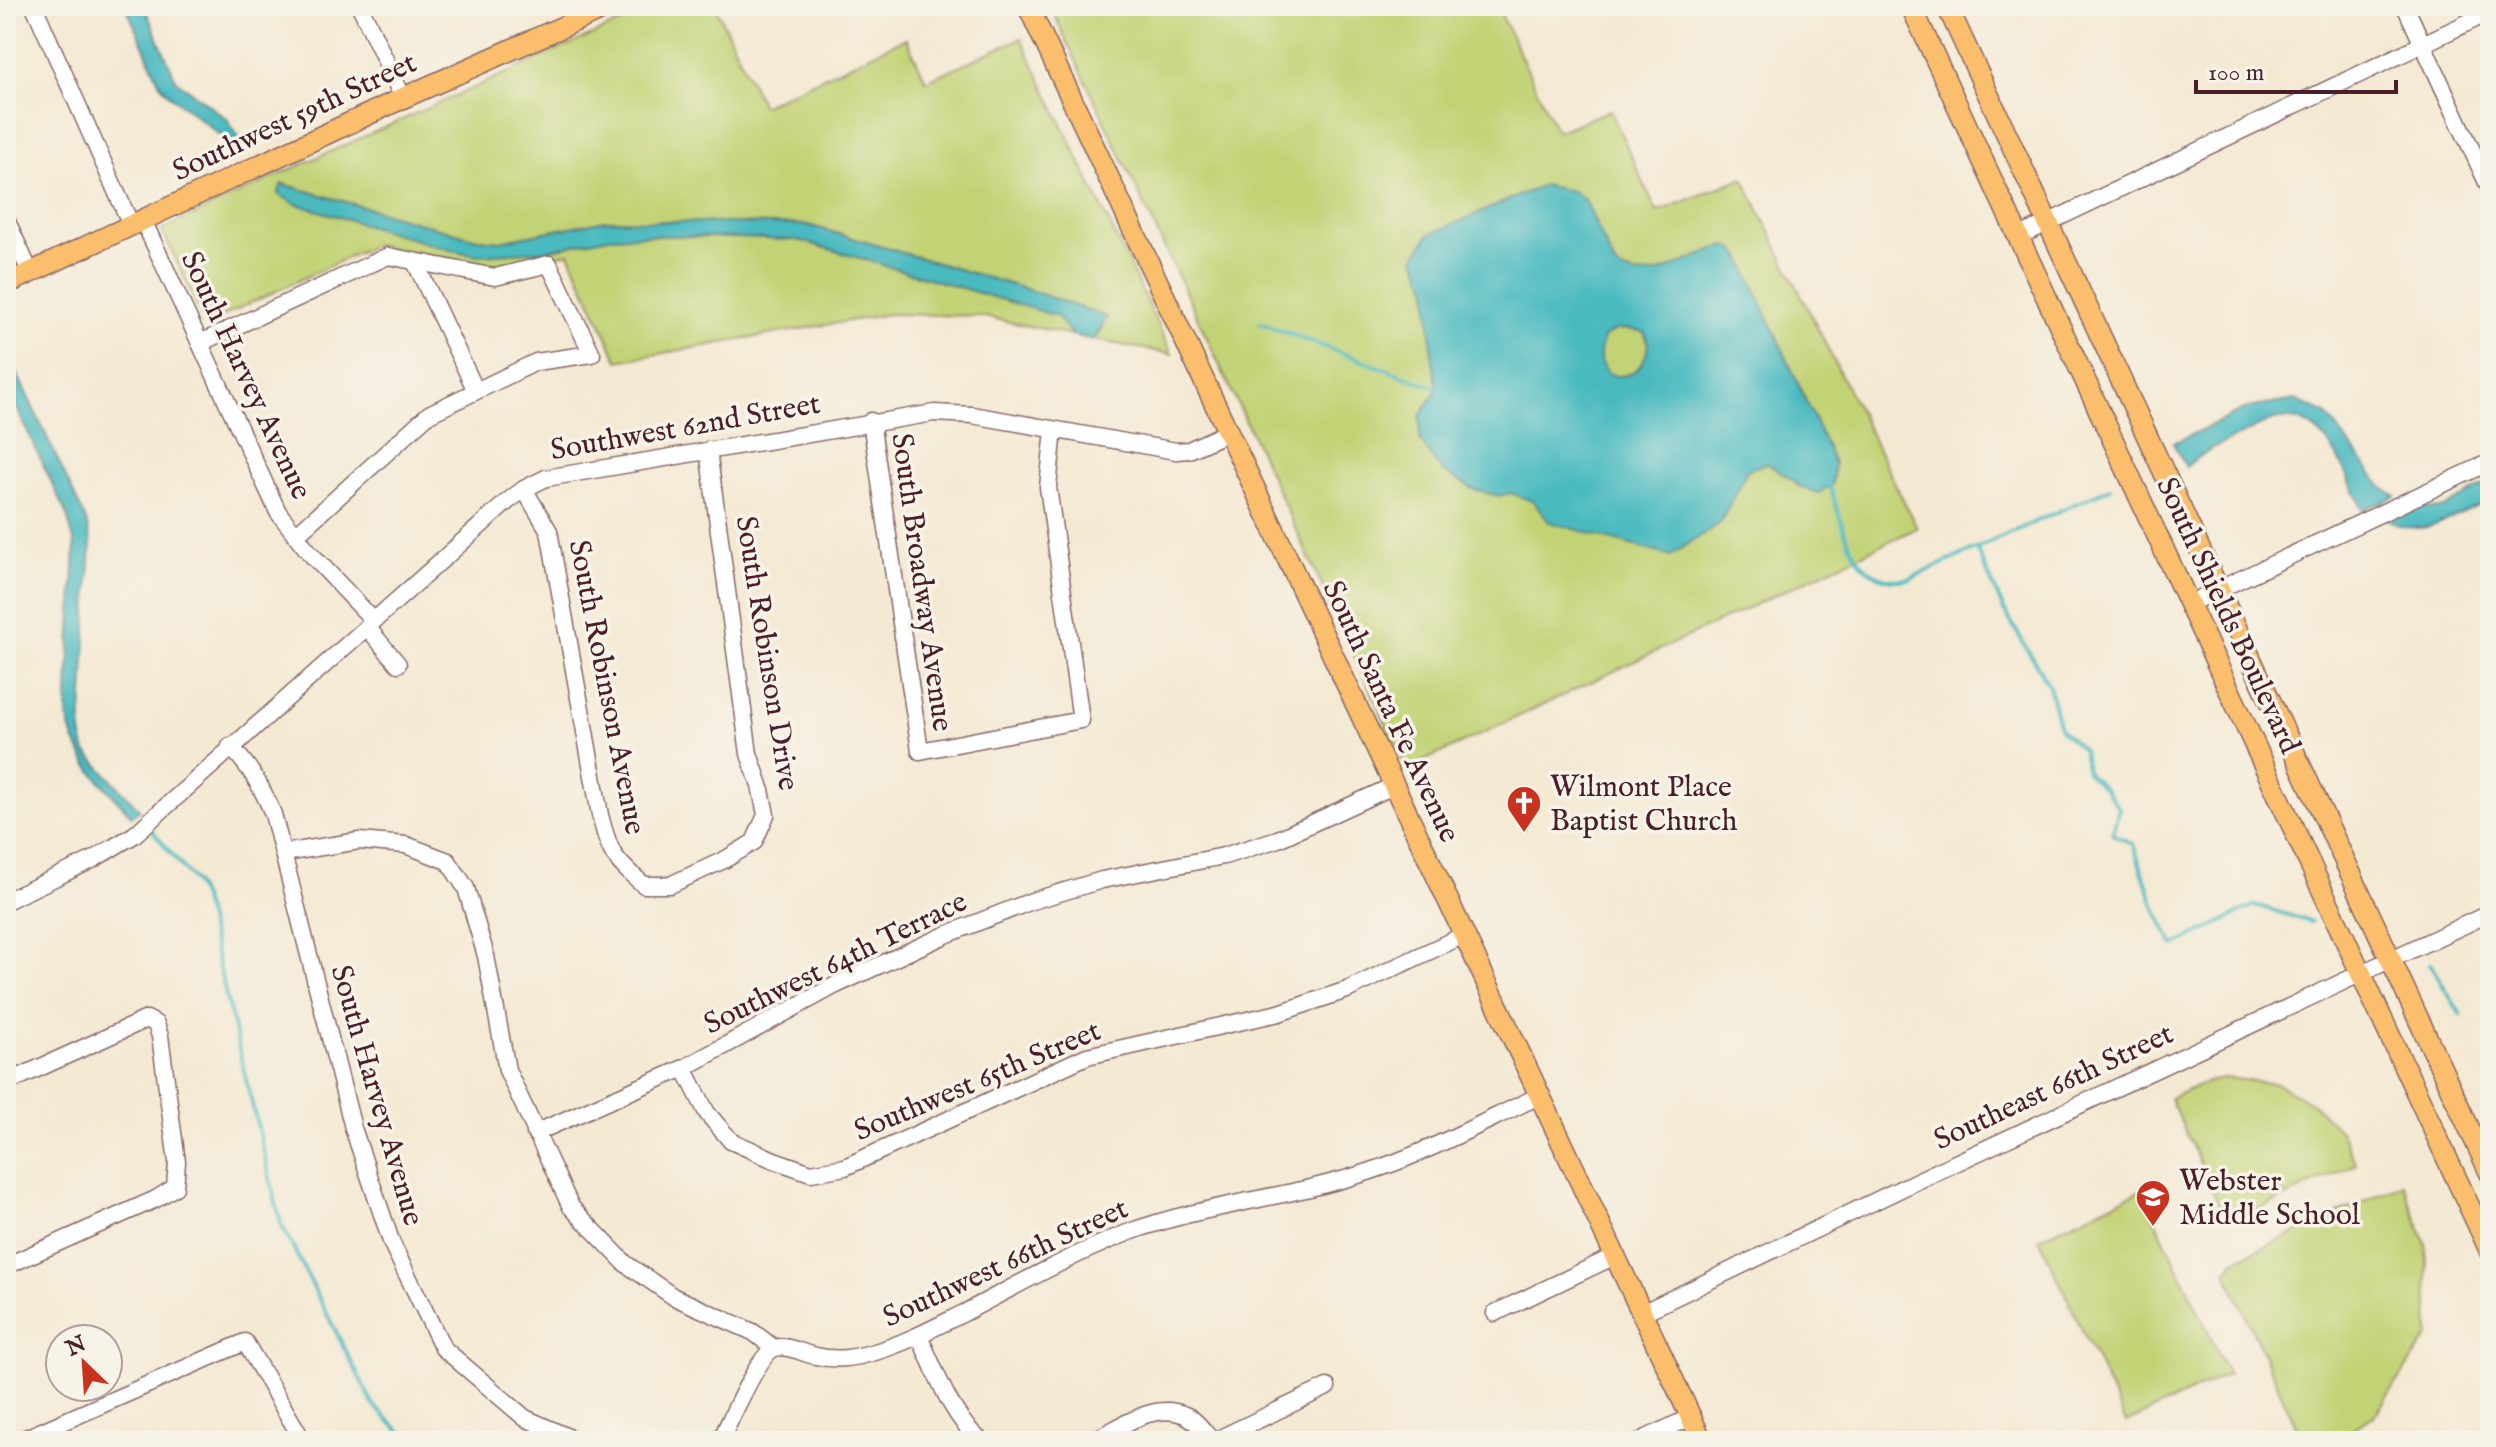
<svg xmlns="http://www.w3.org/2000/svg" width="2496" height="1447" font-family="'IM FELL English',serif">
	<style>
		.green { fill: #c2d376; stroke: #867950; stroke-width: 2 }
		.water { fill: #4abac0; stroke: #4a6c76; stroke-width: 2; fill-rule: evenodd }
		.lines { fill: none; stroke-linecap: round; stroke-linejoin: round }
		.stream { stroke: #4abac0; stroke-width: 4 }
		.minor-casing { stroke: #866666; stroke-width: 19 }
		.major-casing { stroke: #866666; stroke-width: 23 }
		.minor { stroke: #fff; stroke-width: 16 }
		.major { stroke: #fabe6d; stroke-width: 20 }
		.labels { text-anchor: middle; stroke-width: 7; stroke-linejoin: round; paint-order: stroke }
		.street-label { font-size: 30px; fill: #4a1f2b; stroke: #f7f3e8 }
		.poi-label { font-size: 30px; fill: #4a1f2b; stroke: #f7f3e8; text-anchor: start }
	</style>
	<rect width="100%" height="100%" fill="#f7f3e8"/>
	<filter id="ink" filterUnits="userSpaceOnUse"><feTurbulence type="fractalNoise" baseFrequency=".0125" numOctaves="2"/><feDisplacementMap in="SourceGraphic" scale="16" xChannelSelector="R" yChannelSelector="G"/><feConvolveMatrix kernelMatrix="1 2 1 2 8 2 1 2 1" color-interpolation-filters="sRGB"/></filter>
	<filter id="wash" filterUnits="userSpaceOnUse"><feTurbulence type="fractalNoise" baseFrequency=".006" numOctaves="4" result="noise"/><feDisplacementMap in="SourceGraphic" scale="32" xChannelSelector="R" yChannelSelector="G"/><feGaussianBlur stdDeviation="1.8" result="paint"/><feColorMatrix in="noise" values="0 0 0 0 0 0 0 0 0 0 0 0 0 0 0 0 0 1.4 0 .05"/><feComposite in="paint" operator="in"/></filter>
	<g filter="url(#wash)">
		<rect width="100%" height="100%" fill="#f4e9d3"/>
		<!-- green -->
		<g class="green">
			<path d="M657,6H715L762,106L906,38L926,81L1021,38L1172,354L1094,340L1106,317L1029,290L808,225L606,220L500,241L476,239L283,184L478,255L543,251L608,237L646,235L798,240L1058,316L1072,335L980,316L889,314L618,361L569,253L497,267L374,245L206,324L162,230L287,171Z"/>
			<path d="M1050,6H1497L1557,132L1610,110L1657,212L1743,178L1917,528L1407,769L1188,297Z"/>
			<path d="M2226,1078L2277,1084L2313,1104L2340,1131L2356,1164L2234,1221L2222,1211L2170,1098L2204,1083Z"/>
			<path d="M2403,1184L2426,1245L2429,1335L2374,1416L2331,1441H2303L2226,1272L2233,1261Z"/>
			<path d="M2141,1190L2228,1374L2126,1423L2039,1238Z"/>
		</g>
		<!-- water -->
		<g class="water">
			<path d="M126,6H144L176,80L227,119L243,144L235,147L171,96L160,84Z"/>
			<path d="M282,184L477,239L500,241L606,220L808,225L1029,290L1107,317L1094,340L1072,335L1057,316L798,240L646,235L608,237L543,251L478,255L450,250L296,204L278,194Z"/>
			<path d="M1543,185L1572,191L1585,200L1615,266C1650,292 1693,251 1729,246L1740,255L1834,463L1832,485L1818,493L1799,487L1794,481L1766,463L1747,470L1720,523L1670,556L1549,522L1533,501L1510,493L1499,496L1475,490L1441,470L1420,440V417L1437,389L1432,354L1428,289L1415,258L1428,235ZM1628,329L1644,332L1649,344C1647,351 1645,362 1639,367C1626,381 1603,379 1600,358C1599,352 1602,344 1603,338L1615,330Z"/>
			<path d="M6,350L86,520L91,543L81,733L86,752L140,810L132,816C102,783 75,760 67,714L75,544L67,515L6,385Z"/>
			<path d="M2295,400L2326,414L2382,487L2396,496L2363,510C2348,480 2331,425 2292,419C2275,416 2259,426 2245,433C2223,443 2203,451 2186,467L2173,443L2248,408Z"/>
			<path d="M2490,482V500C2457,515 2419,543 2385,518L2415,505L2431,509L2445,507Z"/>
		</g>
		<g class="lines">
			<!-- stream -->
			<g class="stream">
				<path d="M1260,323L1442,390"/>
				<path d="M1829,484C1844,526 1852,589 1909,579L2110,488"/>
				<path d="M1977,549L2004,610L2049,686L2060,729L2083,750L2087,773L2105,789L2119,808L2112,834L2133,844L2156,911L2174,946L2255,905L2311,922"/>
				<path d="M152,830L193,880L203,900L281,1224L374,1406L410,1441"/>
				<path d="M2430,964L2461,1015"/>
				<path d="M2488,1072L2490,1078"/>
			</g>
		</g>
	</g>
	<g filter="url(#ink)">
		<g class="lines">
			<!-- minor casing -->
			<g class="minor-casing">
				<g id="minor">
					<path d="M34,6L131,225"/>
					<path d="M360,6L403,98"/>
					<path d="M2405,6L2490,189"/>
					<path d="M6,219L30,272"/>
					<path d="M143,220L278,512L309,552L374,621"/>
					<path d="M2020,236L2490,12"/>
					<path d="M415,262L476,391"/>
					<path d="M200,343L388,256L495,277L549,264L592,354L536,362L429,414L296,535"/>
					<path d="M871,421L920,751L1081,720L1048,487L1054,430"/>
					<path d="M524,489L549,531L600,815C610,854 613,859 644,885H670L726,859L754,842L766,815L760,785L749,754L708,450"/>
					<path d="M2190,603L2490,462"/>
					<path d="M367,627L398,664"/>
					<path d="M230,746C250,767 262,787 273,814L353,1128L392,1244L443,1348L525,1418L577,1441"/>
					<path d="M284,853L359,841L406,845L448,861L466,888L486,956L507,1070L571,1207L626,1264L674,1297L753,1332L774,1348"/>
					<path d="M6,901L92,860L134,835L508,501L524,489L546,478L934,413L972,415L1176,451L1189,450L1228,432"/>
					<path d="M684,1068L707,1113L731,1141L774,1160L811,1173L845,1167L1087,1056L1279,1013L1347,990L1464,935"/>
					<path d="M6,1083L147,1019L156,1024L160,1036L177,1162L175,1187L156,1199L6,1266"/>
					<path d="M535,1133L684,1068L836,985L943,936L1032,901L1102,880L1224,856L1278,839L1393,786"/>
					<path d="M1495,1313L1615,1256"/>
					<path d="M1642,1313L1917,1181L2490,913"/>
					<path d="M919,1336C936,1371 950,1416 981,1441"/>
					<path d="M19,1441L245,1342L303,1441"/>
					<path d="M720,1441C729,1424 759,1353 775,1348C788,1344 803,1354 816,1356C837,1361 855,1358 875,1352C906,1343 935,1327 964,1313C1017,1285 1071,1255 1127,1233C1205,1204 1289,1198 1368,1172C1427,1153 1483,1122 1539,1096"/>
					<path d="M1092,1441C1120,1428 1153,1401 1185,1415C1196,1419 1205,1433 1212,1441"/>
					<path d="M1214,1441L1327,1387"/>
					<path d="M1640,1441L1691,1417"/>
				</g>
			</g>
			<!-- major casing -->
			<g class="major-casing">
				<g id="major">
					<path d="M1028,6L1702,1441"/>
					<path d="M1911,6L2490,1251"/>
					<path d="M1947,6L2490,1173"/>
					<path d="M6,284L403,98L609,6"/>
				</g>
			</g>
			<!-- minor -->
			<use href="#minor" class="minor"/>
			<!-- major -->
			<use href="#major" class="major"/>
		</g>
	</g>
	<!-- icons -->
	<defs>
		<g id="church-pin" transform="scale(1.8)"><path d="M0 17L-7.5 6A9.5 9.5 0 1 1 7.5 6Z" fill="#c8321e" stroke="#f7f3e8"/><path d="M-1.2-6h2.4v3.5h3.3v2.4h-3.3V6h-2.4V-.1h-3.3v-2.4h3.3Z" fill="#fff"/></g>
		<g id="school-pin" transform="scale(1.8)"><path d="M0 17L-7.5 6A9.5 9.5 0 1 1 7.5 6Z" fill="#c8321e" stroke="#f7f3e8"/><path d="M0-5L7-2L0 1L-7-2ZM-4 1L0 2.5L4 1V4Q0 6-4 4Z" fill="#fff"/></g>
	</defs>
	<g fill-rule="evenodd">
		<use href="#church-pin" x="1524" y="803"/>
		<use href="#school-pin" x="2153" y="1197"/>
	</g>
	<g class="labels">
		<!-- street labels -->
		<g class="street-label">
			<text transform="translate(294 116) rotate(-25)" y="10">Southwest 59th Street</text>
			<text transform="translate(247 375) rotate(65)" y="10">South Harvey Avenue</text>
			<text transform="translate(685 426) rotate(-10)" y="10">Southwest 62nd Street</text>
			<text transform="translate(923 582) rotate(82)" y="10">South Broadway Avenue</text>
			<text transform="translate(2229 615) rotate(65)" y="10">South Shields Boulevard</text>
			<text transform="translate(768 653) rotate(81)" y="10">South Robinson Drive</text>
			<text transform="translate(608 687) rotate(79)" y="10">South Robinson Avenue</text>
			<text transform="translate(1392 711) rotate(65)" y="10">South Santa Fe Avenue</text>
			<text transform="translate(835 962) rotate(-26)" y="10">Southwest 64th Terrace</text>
			<text transform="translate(977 1080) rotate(-23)" y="10">Southwest 65th Street</text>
			<text transform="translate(2053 1086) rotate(-25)" y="10">Southeast 66th Street</text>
			<text transform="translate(378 1095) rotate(74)" y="10">South Harvey Avenue</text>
			<text transform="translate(1005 1262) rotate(-25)" y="10">Southwest 66th Street</text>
		</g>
		<!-- poi labels -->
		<g class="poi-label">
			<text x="1550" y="796">Wilmont Place<tspan x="1550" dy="34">Baptist Church</tspan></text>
			<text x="2179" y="1190">Webster<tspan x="2179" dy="34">Middle School</tspan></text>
		</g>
	</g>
	<!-- margin -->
	<rect width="2496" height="1447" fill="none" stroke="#f7f3e8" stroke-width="32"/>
	<!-- north arrow -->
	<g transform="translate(84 1363) rotate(335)"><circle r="38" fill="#f7f3e8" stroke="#b29e9c" stroke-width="2"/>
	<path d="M0-6L14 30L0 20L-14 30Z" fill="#c8321e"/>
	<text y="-12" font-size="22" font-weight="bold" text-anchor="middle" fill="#4a1f2b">N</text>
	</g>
	<!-- scale -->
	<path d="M2196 80v12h200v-12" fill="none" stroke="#4a1f2b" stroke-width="4"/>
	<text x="2208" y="80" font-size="24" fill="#4a1f2b" stroke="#f7f3e8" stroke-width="6" paint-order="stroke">100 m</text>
</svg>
